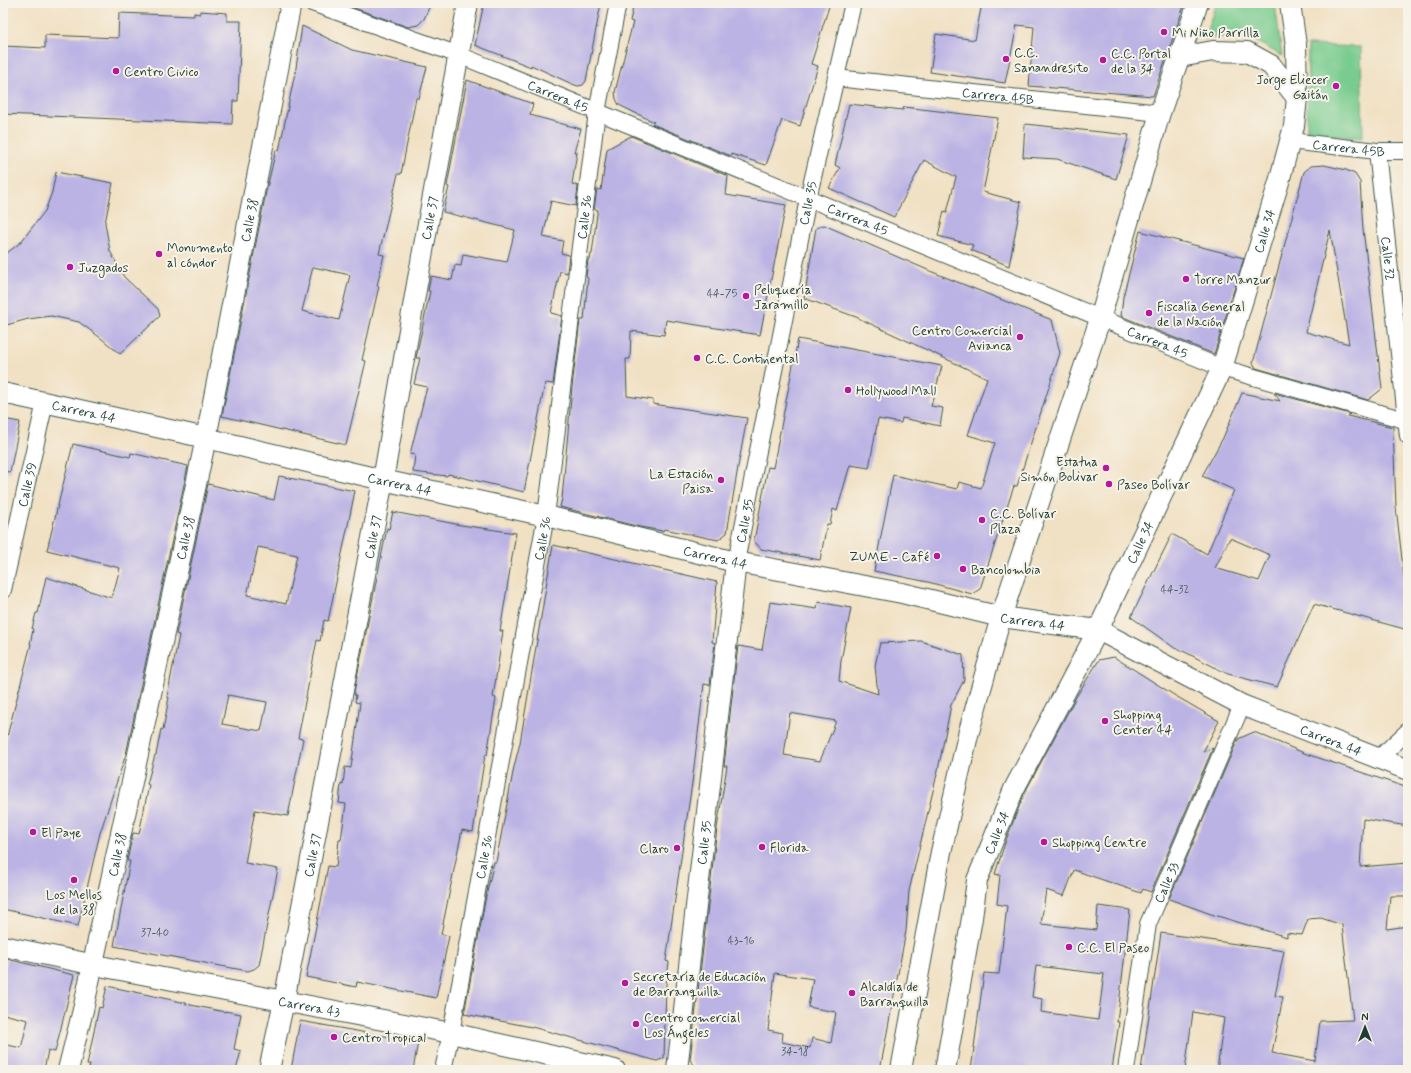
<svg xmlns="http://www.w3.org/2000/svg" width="1411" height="1073" font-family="Mynerve,sans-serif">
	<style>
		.green { fill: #79cc8f; stroke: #4c8462 }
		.building { fill: #bbb3e4; fill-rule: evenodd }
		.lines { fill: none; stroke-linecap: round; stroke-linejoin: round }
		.minor-casing { stroke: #3e564a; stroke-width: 18 }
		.tertiary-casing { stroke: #3e564a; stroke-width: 22 }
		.minor { stroke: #fff; stroke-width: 16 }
		.tertiary { stroke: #fff; stroke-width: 20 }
		.poi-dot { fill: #b5179e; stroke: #f7f3e8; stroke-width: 1.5 }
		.labels { text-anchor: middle; stroke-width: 4; stroke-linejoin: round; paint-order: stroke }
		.number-label { font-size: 11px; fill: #465a60 }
		.poi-label { font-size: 13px; fill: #1f3d34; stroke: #f7f3e8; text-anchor: start }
		.street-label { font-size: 13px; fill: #1f3d34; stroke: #f7f3e8 }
	</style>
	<rect width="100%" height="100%" fill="#f7f3e8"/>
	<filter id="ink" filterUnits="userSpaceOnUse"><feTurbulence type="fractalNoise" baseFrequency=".025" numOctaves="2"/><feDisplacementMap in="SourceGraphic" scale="8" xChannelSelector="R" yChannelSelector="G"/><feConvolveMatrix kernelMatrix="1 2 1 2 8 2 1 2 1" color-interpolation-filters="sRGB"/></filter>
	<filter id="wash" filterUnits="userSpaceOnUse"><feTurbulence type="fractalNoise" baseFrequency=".012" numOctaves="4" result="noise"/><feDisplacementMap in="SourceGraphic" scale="16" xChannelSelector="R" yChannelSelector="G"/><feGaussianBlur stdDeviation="0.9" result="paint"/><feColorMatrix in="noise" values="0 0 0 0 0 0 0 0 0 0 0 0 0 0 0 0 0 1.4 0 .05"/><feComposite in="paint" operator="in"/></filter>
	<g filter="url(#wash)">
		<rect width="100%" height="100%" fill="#f1e1c4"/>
		<!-- green -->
		<g class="green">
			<path d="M1216,3H1275L1282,56L1243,34L1204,39Z"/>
			<path d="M1308,45L1361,47L1363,137L1307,133Z"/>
		</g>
		<g id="blocks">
			<!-- building -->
			<g class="building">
				<path d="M340,3H431L424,19L418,25L408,27Z"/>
				<path d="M484,3H601L586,81L583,85L578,86L572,84L531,65V67L475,45Z"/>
				<path d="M634,3H830L811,64L818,66L800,126L782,120L766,165L731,154V156L652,124L654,122L619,105L616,99L615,92L633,22L630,21Z"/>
				<path d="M982,3H1185L1153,96L1029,86L1034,27L1017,25L1005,83L930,72L936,34L975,40Z"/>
				<path d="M200,11L227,13V21H241L238,101H233L232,124L3,114V46L45,48V35L118,38L119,13L194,16V13L200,14Z"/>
				<path d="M302,26L352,50L427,67L419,98H416L401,174H398L379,254L384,255L377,286H379L362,360L366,361L346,445L222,416L266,192L276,150L279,151L296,68ZM313,267L350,275L339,320L302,311Z"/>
				<path d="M467,80L533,104L530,115L581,129L574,152H577L572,184L578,186L576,206L551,201L543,237L563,241L561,253L569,255L567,273L560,271L551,313L562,316L553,384L545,383L524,492L448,474L447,476L413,472L415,455L410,454L427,387L414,384L420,358H416L430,291H428L431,276L452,280L455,265L461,266L463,254L507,262L515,230L443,212L449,187L447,186Z"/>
				<path d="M849,104L903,110L904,107L998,118L983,192L1021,202L1009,266L971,250L973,245L938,236L944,211L947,212L956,177L924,160L894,217L829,188L840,168L835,165Z"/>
				<path d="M1025,124L1129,135L1116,179L1057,159L1023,157Z"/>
				<path d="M631,136L728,176L726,195L786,205L760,335L666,320L664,335L631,331L630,359H626L627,396L653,400V404L747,418L738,467L727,533L718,540L664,529L663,531L640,527L560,507L562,499L572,387L580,320H584L588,278L586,277L588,260H590L591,254H592L597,214L598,210L594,209L597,189L601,190L607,149Z"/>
				<path d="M1324,165L1346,170L1355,174L1360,182L1363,229L1382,389L1368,400L1256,368L1253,363L1304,172L1311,166ZM1330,230L1349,344L1306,332Z"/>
				<path d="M56,172L113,183L105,223L110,251L124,277L158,309L160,316L120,354L102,339L79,322L51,316L28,319L3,326V256L20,243L45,211L52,192Z"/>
				<path d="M824,225L930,271L1052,320L1060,353L1017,486H1014L980,589L972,594L928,582L874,571L893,475L957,489L959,482L981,488L995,443L968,435L987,378L856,317L804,298L816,228Z"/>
				<path d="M1140,231L1244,258L1214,354L1121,316L1123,297Z"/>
				<path d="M798,339L942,366L931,406L943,408L940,426L902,418L901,423L878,419L869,468L850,465L837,511L833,509L830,524H827L820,560L761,549L754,541L768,467L773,468Z"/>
				<path d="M1242,393L1280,401L1274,393L1350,414L1348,416L1393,427L1396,507L1408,612V630L1314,604L1277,687L1228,674L1177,648L1176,649L1131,617L1172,534L1207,554L1234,490L1202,476L1223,438ZM1230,538L1270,555L1259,581L1215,568Z"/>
				<path d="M3,419L20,422L10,472L3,471Z"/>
				<path d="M73,444L130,457L131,453L188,466L126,754L100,833L78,926L3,909V752L31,644H30L33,630L32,629L36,613H38L46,577L112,598L120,568L47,550Z"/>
				<path d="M279,476L355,491L328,621L324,620L320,641L317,640L298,738L303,739L288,816L255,810L245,863L278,869L259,965L254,969L248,971L114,946L130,861H127L133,833L139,834L149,785L147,784L155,755H156L161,729L163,730L169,697H167L179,635L176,634L208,484L274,500ZM258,547L297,555L286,604L247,595ZM228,695L267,702L261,731L222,724Z"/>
				<path d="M393,512L461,525L516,533L500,631H503L493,697L496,698L487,755H485L473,832L462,830L441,934L449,936L436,998L357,982L356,987L306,977L328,866L336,867L339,840H341L346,804L339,803L341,784L343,785L345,767L351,768L360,703L355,702L356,695H354V692L372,602L387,528L389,529Z"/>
				<path d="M553,545L717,582L712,642L715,643L710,685L704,684L692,783L666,961L669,962L666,985L664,1058L657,1061L532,1027L464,1014L486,896L494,862H496L514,767L520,743Z"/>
				<path d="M770,602L817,609L818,602L851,608L841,661L839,681L878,694L875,666L880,643L921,641L963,655L964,680L951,705L938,770L909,891L906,931L880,1070H714L696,1067L690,1060L717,828L727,766H724L738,646L762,650ZM790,713L836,721L820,761L784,755ZM775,973L813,979L808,1007L836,1012L831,1043L812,1038L810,1048L782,1042L783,1033L768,1030Z"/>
				<path d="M1114,657L1174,695L1219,721L1203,752L1213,748L1151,892L1143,889L1141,893L1074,870L1064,896L1046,890L1041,924L1096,930L1098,906L1130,910L1117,1022H1119L1112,1070H971L984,973L999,974L1007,906L997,904L1000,875L995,874L1005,843L1024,794L1076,697L1099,660ZM1036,966L1104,974L1098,1020L1041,1012L1042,999L1032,997Z"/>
				<path d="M1254,732L1304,753L1408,788V826L1363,819L1360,867L1408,863V896H1390L1387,929L1408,926V1070H1217L1224,1018L1193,1012L1185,1070H1141L1161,933L1284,951L1275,996L1283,997L1272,1053L1315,1061L1320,1021L1353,1020L1342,925L1321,918L1308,919L1302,935L1287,933V937L1211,914L1169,899L1238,739Z"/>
				<path d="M7,959L74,975L55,1052L48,1050L44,1070H3V1044L21,1048L28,1020L3,1014V977Z"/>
				<path d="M107,986L186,1003V1004L225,1012V1011L241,1014L234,1049L241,1051L236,1070H221L204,1066L203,1070H89L90,1065H87L99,1007L102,1008Z"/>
				<path d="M300,1021L418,1042L413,1070H291Z"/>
			</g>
		</g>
	</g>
	<g filter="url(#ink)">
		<use href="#blocks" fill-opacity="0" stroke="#3e564a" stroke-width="1"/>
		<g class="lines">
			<!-- minor casing -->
			<g class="minor-casing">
				<g id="minor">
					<path id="s1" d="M312,3L459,55L1222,368L1408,421"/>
					<path id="s2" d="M836,78L1160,113"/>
					<path id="s3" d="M1290,141L1377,151H1408"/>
					<path id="s4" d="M1377,151L1408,436"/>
					<path id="s5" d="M736,562L808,199L853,3"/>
					<path id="s6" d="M3,590L45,402"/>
					<path d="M1379,758L1408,731"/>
					<path id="s7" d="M443,1070L451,1033L546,516L597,112L618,3"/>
					<path id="s8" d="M1126,1070L1148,924L1242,705"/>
				</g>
			</g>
			<!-- tertiary casing -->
			<g class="tertiary-casing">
				<g id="tertiary">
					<path d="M1180,57L1213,51L1247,52L1271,65L1297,98"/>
					<path id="s9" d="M3,393L206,438L383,480L546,516L736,562L902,593L1001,617L1098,630L1242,705L1408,770"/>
					<path id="s10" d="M3,946L105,967L451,1033L615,1070"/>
					<path id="s11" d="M68,1070L83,1010L206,438L291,3"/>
					<path id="s12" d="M269,1070L284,1001L383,480L417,284L468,3"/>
					<path id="s13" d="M677,1070L736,562"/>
					<path d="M901,1070L941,852L968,735L1001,617L1100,319L1160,113L1198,3"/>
					<path id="s14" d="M945,1070L972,918L977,880L1014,789L1098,630L1222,368L1279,182L1294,126L1297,98L1296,45L1290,3"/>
				</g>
			</g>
			<!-- minor -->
			<use href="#minor" class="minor"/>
			<!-- tertiary -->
			<use href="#tertiary" class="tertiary"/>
		</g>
	</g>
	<!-- markers -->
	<g class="poi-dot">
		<circle cx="1164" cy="32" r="4"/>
		<circle cx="1006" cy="59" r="4"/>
		<circle cx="1103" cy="60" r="4"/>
		<circle cx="116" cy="71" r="4"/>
		<circle cx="1336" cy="86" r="4"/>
		<circle cx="159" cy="254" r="4"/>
		<circle cx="70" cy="267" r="4"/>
		<circle cx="1186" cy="279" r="4"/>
		<circle cx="746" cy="296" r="4"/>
		<circle cx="1149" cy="313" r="4"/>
		<circle cx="1020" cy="337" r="4"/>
		<circle cx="697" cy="358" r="4"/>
		<circle cx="848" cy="390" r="4"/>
		<circle cx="1106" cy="468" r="4"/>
		<circle cx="721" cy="480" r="4"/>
		<circle cx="1109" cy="484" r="4"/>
		<circle cx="982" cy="520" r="4"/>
		<circle cx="937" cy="556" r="4"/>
		<circle cx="963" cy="569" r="4"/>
		<circle cx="1105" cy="721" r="4"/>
		<circle cx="33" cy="832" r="4"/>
		<circle cx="1044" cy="842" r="4"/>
		<circle cx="762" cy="847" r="4"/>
		<circle cx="677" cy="848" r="4"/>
		<circle cx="74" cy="880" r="4"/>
		<circle cx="1069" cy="947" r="4"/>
		<circle cx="625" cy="983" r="4"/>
		<circle cx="852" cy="993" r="4"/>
		<circle cx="636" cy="1024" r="4"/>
		<circle cx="334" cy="1037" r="4"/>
	</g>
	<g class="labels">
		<!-- number labels -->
		<g class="number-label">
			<text x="722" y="297">44-75</text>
			<text x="1175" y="593">44-32</text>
			<text x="155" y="936">37-40</text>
			<text x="741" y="944">43-16</text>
			<text x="795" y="1055">34-18</text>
		</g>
		<!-- poi labels -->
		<g class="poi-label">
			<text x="1172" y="37">Mi Niño Parrilla</text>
			<text x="1014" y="57">C.C.<tspan x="1014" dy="15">Sanandresito</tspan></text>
			<text x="1111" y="58">C.C. Portal<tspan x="1111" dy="15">de la 34</tspan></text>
			<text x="124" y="76">Centro Civico</text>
			<text x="1328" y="84" text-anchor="end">Jorge Eliecer<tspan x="1328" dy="15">Gaitán</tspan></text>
			<text x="167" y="252">Monumento<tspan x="167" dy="15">al cóndor</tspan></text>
			<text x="78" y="272">Juzgados</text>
			<text x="1194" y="284">Torre Manzur</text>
			<text x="754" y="294">Peluquería<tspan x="754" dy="15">Jaramillo</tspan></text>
			<text x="1157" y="311">Fiscalía General<tspan x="1157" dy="15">de la Nación</tspan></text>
			<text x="1012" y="335" text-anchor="end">Centro Comercial<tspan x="1012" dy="15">Avianca</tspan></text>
			<text x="705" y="363">C.C. Continental</text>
			<text x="856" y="395">Hollywood Mall</text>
			<text x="1098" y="466" text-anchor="end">Estatua<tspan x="1098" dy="15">Simón Bolivar</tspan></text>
			<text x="713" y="478" text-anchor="end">La Estación<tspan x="713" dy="15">Paisa</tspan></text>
			<text x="1117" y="489">Paseo Bolívar</text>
			<text x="990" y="518">C.C. Bolívar<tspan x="990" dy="15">Plaza</tspan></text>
			<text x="929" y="561" text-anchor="end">ZUME - Café</text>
			<text x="971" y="574">Bancolombia</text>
			<text x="1113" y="719">Shopping<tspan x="1113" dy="15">Center 44</tspan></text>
			<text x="41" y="837">El Paye</text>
			<text x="1052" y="847">Shopping Centre</text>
			<text x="770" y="852">Florida</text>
			<text x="669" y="853" text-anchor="end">Claro</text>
			<text x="74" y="899" text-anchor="middle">Los Mellos<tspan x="74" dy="15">de la 38</tspan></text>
			<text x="1077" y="952">C.C. El Paseo</text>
			<text x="633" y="981">Secretaría de Educación<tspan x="633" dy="15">de Barranquilla</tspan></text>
			<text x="860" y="991">Alcaldía de<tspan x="860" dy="15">Barranquilla</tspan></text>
			<text x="644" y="1022">Centro comercial<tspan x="644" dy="15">Los Ángeles</tspan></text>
			<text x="342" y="1042">Centro Tropical</text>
		</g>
		<!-- street labels -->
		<g class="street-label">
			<text dy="5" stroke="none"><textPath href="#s1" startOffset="263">Carrera 45</textPath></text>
			<text dy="5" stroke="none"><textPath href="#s2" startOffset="163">Carrera 45B</textPath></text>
			<text dy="5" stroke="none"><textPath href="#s3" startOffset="59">Carrera 45B</textPath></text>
			<text dy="5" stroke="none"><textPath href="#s5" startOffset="366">Calle 35</textPath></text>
			<text dy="5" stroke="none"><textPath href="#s7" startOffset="865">Calle 36</textPath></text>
			<text dy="5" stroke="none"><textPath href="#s12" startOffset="867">Calle 37</textPath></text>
			<text dy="5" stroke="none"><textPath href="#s1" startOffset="587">Carrera 45</textPath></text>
			<text dy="5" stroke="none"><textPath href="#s11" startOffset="869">Calle 38</textPath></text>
			<text dy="5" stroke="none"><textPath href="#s14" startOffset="904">Calle 34</textPath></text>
			<text dy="5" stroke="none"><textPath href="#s4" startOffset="108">Calle 32</textPath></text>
			<text dy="5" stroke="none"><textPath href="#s1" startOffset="911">Carrera 45</textPath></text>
			<text dy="5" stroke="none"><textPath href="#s9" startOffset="83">Carrera 44</textPath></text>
			<text dy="5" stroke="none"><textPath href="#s9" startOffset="407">Carrera 44</textPath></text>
			<text dy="5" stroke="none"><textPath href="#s6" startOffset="108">Calle 39</textPath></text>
			<text dy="5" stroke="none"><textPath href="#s5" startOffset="42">Calle 35</textPath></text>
			<text dy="5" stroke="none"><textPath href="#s11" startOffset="545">Calle 38</textPath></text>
			<text dy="5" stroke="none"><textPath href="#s12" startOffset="543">Calle 37</textPath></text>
			<text dy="5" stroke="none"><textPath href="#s7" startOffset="541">Calle 36</textPath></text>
			<text dy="5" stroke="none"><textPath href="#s14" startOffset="568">Calle 34</textPath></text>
			<text dy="5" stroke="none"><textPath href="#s9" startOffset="731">Carrera 44</textPath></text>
			<text dy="5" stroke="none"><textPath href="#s9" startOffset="1055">Carrera 44</textPath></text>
			<text dy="5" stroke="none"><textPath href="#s9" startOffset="1379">Carrera 44</textPath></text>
			<text dy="5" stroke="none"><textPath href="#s14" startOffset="244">Calle 34</textPath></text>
			<text dy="5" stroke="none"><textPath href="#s13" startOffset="229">Calle 35</textPath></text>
			<text dy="5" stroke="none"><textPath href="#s11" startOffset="221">Calle 38</textPath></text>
			<text dy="5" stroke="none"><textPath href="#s12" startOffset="219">Calle 37</textPath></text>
			<text dy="5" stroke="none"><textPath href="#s7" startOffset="217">Calle 36</textPath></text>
			<text dy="5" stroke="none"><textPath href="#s8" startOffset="193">Calle 33</textPath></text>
			<text dy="5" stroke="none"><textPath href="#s10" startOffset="312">Carrera 43</textPath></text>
		</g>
	</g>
	<!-- margin -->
	<rect width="1411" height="1073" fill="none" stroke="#f7f3e8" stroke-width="16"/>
	<!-- north arrow -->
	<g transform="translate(1365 1027)" stroke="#f7f3e8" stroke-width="3" paint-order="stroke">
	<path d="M0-3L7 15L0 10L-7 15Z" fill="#1f3d34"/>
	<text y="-6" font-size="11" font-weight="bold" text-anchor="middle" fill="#1f3d34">N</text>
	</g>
</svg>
